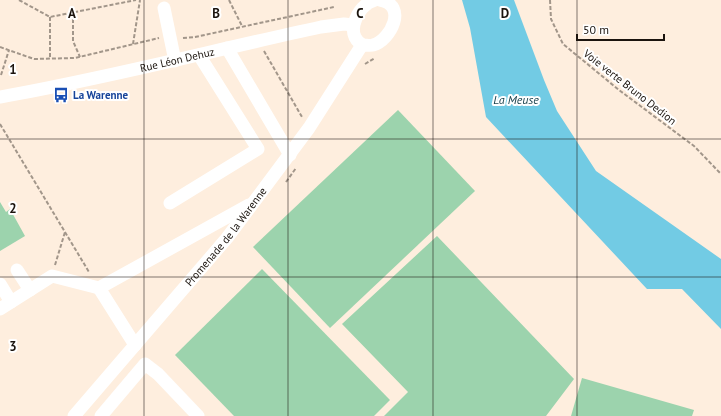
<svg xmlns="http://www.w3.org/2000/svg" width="721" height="416" font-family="'PT Sans',sans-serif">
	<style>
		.green { fill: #9cd3ad }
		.water { fill: #72cbe4 }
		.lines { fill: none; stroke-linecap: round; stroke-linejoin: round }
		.path { stroke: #a2968a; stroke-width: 2; stroke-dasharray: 4 2; stroke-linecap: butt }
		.minor { stroke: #fff; stroke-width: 13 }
		.grid { fill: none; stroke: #1b140e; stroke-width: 1; stroke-opacity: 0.55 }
		.labels { text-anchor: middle; stroke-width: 4; stroke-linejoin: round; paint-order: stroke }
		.street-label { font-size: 11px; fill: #1b140e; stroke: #fff }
		.transit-label { font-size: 11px; font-weight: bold; fill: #164399; stroke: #fff; text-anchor: start }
		.water-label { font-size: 12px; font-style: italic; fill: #1c444f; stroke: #fff }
		.grid-label { font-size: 13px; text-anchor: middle; font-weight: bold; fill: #1b140e; stroke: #fff; stroke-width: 4; stroke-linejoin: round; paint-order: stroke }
	</style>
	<rect width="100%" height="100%" fill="#feeede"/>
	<!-- green -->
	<g class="green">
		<path d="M398,110L475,191L330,328L253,247Z"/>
		<path d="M0,202L6,212L10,209L25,236L0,251Z"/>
		<path d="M437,236L574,379L546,416H384L408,392L342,324Z"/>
		<path d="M262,269L390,400L374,416H234L175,355Z"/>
		<path d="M582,378L694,410L692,416H571Z"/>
	</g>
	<!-- water -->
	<path class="water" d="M462,0H514L544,80L557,111L596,171L721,259V329L682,289H647L486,117L470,28Z"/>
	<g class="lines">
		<!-- path -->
		<g class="path">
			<path d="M19,0L50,17L136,0"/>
			<path d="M229,0L242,26"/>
			<path d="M550,0L551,19L563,44L619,90L694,146L721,174"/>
			<path d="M73,13V41L80,57"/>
			<path d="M50,17V58"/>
			<path d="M183,38L195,37L334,7"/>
			<path d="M133,44L140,0"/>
			<path d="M0,47L34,59L75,58L159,38"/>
			<path d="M264,51L302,117"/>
			<path d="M365,64L375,58"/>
			<path d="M1,75L9,50"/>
			<path d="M0,124L89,272"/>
			<path d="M286,182L296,168"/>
			<path d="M55,265L65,232"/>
		</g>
		<!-- minor -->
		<g class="minor">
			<path d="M375,0C373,1 369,2 367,4C358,10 350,27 355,37C357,41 359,44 364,45C366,45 371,46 373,45C391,40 408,5 380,0"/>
			<path d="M164,8L175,61"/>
			<path d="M227,48L290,155"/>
			<path id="s1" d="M0,97C108,78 214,50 321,27L344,24L353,25"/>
			<path d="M170,203L258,149L199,55"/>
			<path d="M17,270L30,290"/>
			<path d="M0,284L11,302"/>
			<path d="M0,309L52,276L99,288"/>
			<path d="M135,345L99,288L249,205"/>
			<path id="s2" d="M74,416L227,238L309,128L362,45"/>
			<path d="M101,416L145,364L158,374L198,416"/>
		</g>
	</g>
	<!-- grid -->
	<path class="grid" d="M144,0V416M288,0V416M433,0V416M577,0V416M0,139H721M0,277H721"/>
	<!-- icons -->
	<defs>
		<g id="bus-bare" transform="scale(1.2)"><path d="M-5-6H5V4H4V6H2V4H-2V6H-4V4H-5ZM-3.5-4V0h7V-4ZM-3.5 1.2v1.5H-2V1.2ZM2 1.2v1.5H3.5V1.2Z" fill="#1a4fb4" stroke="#fff" stroke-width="2.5" paint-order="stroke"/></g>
	</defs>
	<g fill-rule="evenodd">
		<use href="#bus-bare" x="61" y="95"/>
	</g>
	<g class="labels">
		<!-- street labels -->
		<g class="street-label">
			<text dy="4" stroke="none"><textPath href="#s1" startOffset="181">Rue Léon Dehuz</textPath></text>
			<text transform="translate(630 87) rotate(38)" y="4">Voie verte Bruno Dedion</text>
			<text dy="4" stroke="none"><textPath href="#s2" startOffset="235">Promenade de la Warenne</textPath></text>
		</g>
		<!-- transit labels -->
		<g class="transit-label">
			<text x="73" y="99">La Warenne</text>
		</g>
		<!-- water labels -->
		<g class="water-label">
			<text x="516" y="104">La Meuse</text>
		</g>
	</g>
	<g class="grid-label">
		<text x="72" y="18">A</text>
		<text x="216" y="18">B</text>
		<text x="360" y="18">C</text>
		<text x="505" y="18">D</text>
		<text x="13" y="74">1</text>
		<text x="13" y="213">2</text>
		<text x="13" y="351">3</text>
	</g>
	<!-- scale -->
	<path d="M577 34v6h87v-6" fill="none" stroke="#1b140e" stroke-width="2"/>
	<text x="583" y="34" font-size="12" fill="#1b140e" stroke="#ffffff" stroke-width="3" paint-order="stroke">50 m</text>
</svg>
